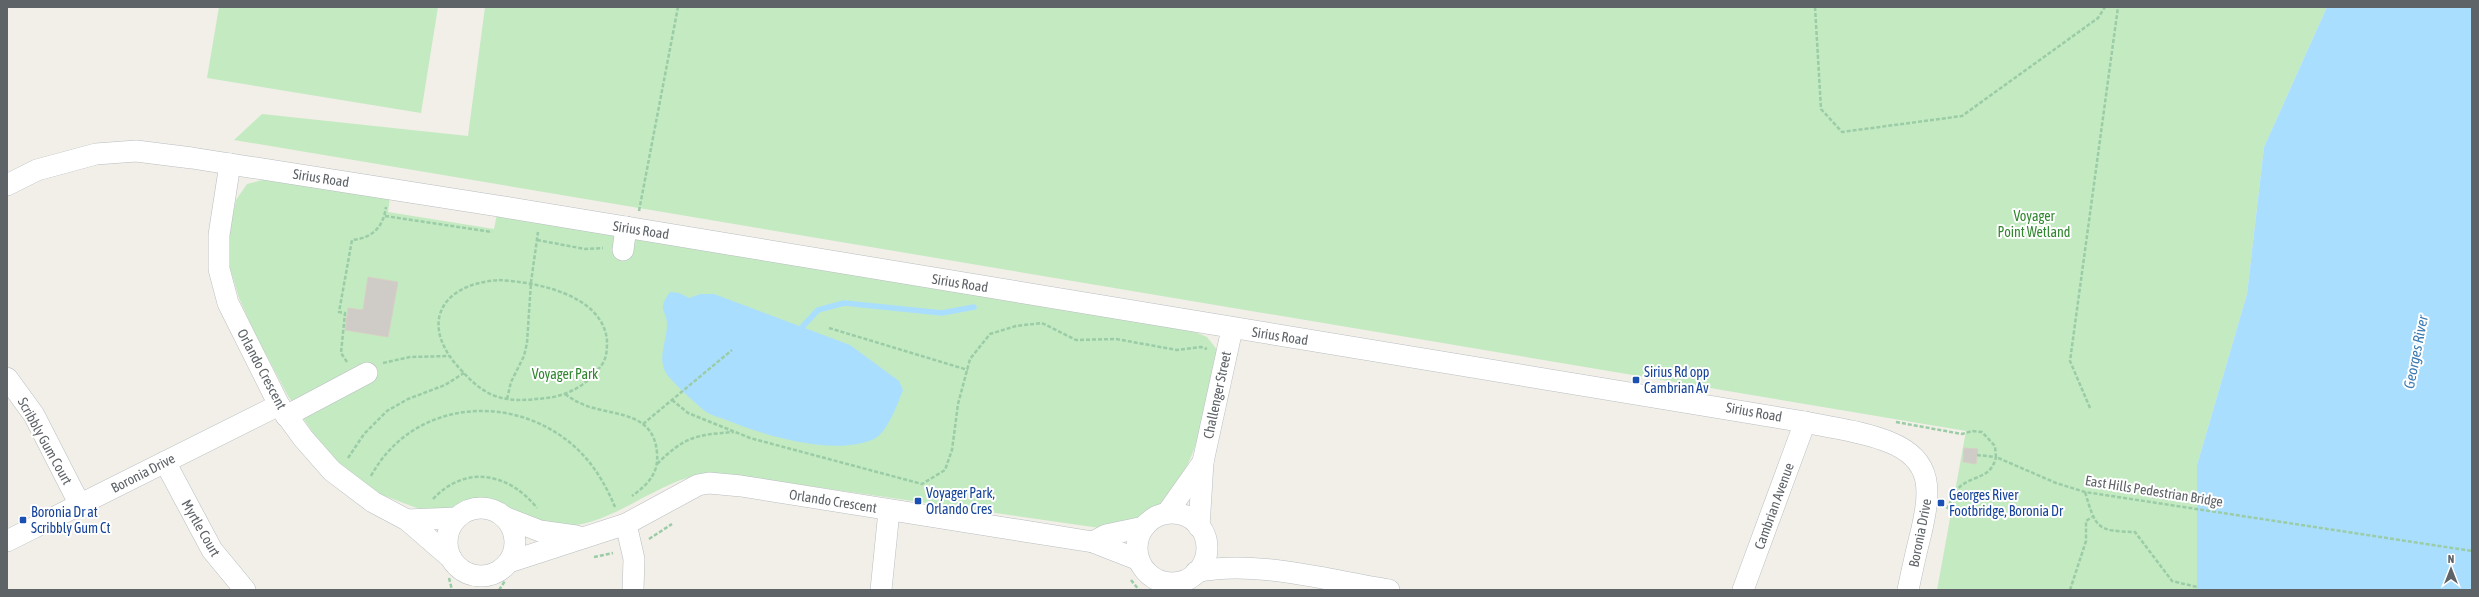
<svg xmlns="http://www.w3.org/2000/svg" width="2479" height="597" font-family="'Asap Condensed',sans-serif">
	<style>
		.green { fill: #c4eac2 }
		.water { fill: #aadeff }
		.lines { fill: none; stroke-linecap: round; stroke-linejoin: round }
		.stream { stroke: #aadeff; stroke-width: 5.5 }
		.building { fill: #cfcbc6; stroke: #d7d0c5 }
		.minor-casing { stroke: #b9bdc1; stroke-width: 22 }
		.path { stroke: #9acca6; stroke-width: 2.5; stroke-dasharray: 4 2; stroke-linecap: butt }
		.minor { stroke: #fff; stroke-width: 21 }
		.transit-dot { fill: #1a4fb4; stroke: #fff; stroke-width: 1.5 }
		.labels { text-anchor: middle; stroke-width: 4; stroke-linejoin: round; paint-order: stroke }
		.street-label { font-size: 14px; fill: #5e6368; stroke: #fff }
		.park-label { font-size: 14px; fill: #30862f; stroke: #fff }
		.transit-label { font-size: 14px; fill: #164399; stroke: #fff; text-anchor: start }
		.water-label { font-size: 15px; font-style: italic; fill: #3a7ab1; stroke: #fff }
	</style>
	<rect width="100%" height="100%" fill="#f1efe7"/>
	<!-- green -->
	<g class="green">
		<path d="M219,7H438L421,113L207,78Z"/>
		<path d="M485,7H2327L2264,147L2247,294L2197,465V590H1937L1966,431L234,140L262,114L468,136Z"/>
		<path d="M270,178L390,197L388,212L494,229L497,214L1188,329L1207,337L1218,351C1208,401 1196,487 1146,514C1132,522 1115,524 1100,528L718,473C661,472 614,531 554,526C532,524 510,507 489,500H479L453,509L430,513L377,493L326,452L288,396L253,330L239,298L229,265V233L236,200L247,184Z"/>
	</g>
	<!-- water -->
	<g class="water">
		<path d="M2327,7H2472V590H2197V465L2247,294L2264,147Z"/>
		<path d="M670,292L679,293L689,298L700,294H714L850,345L899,381L903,390C898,403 887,433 874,439C834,457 762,435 724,419C718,417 710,415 705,411C697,405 670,380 666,373C657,358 667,341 667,325C667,309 656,311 670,292Z"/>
	</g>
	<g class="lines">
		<!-- stream -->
		<path class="stream" d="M803,326L818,310L844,303L942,313L974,307"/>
	</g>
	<!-- building -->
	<g class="building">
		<path d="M368,277L398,282L388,337L345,330L348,308L363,310Z"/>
		<path d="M1964,448L1978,449L1976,464L1963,462Z"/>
	</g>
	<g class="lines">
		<!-- minor casing -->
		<g class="minor-casing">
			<g id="minor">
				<path d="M230,164L219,235V269L228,303L279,405L303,438L332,471L373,502L407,520L451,558"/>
				<path d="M7,185L37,170L96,154L136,151L192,158L498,206L1805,422C1832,428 1863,431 1889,442C1935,460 1930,493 1921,533C1916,552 1912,571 1908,590"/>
				<path d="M623,250L626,227"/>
				<path d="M7,378L34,415L80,505"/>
				<path d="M286,416L367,373"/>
				<path d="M165,462L212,550L245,590"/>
				<circle cx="481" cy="542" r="34"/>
				<path d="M1167,513L1203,462"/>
				<circle cx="1172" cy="548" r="35"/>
				<path d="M504,517L540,531L576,536"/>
				<path d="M407,520L457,518"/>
				<path d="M626,524L634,559L633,590"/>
				<path d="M1199,527L1203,462L1232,329"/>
				<path d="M7,541L279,405"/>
				<path d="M1093,542L1106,535L1144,527"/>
				<path d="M509,562L626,524L698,485L709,483L741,486L1093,542L1139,560"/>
				<path d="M1196,572C1254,559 1331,581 1389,590"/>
				<path d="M881,590L889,511"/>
				<path d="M1743,590L1805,422"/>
			</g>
		</g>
		<!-- path -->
		<g class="path">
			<path d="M1815,7L1821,109L1842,132L1962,116L2098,18L2105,7"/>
			<path d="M639,211L678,7"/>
			<path d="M385,216L492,232"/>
			<path d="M537,240L585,249L603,248"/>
			<path d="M499,280C535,282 602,294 607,340C607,348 607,356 603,363C590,383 569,396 546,398C528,400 512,402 495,396C482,391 472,382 463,372C418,327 438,284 499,280Z"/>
			<path d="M829,328L968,370"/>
			<path d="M347,362L341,353L345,313L339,312L352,240C372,238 383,228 386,207"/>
			<path d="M383,363L410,357L449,356"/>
			<path d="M565,394C573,400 581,404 590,407C620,416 654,414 657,453C659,474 647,485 632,496"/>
			<path d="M507,399L511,382L524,356L527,343L531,282L538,232"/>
			<path d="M672,400L688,413L750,438L922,484L945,470L952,450L958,404L970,359L990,334L1016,326L1042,323L1076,340L1116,339L1177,350L1201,347L1207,349"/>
			<path d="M2090,408L2070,361L2118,7"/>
			<path d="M1896,422L1962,434L1972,431L1982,432L1995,446L1996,457L2056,483L2085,492L2472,551"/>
			<path d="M643,424L732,350"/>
			<path d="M348,458L364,434L387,411L408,399L445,385L464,373"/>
			<path d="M657,464C685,436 696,435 734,432"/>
			<path d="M371,476C412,400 513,391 575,447C593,463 606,485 615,507"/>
			<path d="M2085,492C2096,528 2096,531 2135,532L2172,581L2197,587"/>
			<path d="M433,499C466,464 509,473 537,508"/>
			<path d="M1947,509C1951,501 1955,490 1962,485C1976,475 1991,478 1996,457L1977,455"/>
			<path d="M649,539L672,524"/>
			<path d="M594,557L613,553"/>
			<path d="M449,578L452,590"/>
			<path d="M1131,580L1139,590"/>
			<path d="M499,590L505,581"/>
			<path d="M2070,590L2086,541V521L2092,517"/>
		</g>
		<!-- minor -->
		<use href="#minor" class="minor"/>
	</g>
	<!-- markers -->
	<g class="transit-dot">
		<rect x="1632" y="376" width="8" height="8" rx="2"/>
		<rect x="914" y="497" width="8" height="8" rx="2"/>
		<rect x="1937" y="499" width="8" height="8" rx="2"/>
		<rect x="19" y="516" width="8" height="8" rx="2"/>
	</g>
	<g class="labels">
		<!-- street labels -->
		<g class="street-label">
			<text transform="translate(321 178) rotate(9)" y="5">Sirius Road</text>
			<text transform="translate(641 230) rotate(9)" y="5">Sirius Road</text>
			<text transform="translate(960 283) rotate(9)" y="5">Sirius Road</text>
			<text transform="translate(1280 336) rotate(9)" y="5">Sirius Road</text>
			<text transform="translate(262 369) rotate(62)" y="5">Orlando Crescent</text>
			<text transform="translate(1217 395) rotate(-78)" y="5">Challenger Street</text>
			<text transform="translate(1754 412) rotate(10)" y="5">Sirius Road</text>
			<text transform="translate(45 441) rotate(61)" y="5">Scribbly Gum Court</text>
			<text transform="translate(143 473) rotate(-27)" y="5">Boronia Drive</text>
			<text transform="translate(2154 491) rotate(9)" y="5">East Hills Pedestrian Bridge</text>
			<text transform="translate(833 501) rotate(9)" y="5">Orlando Crescent</text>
			<text transform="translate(1774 506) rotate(-70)" y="5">Cambrian Avenue</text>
			<text transform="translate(201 528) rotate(60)" y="5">Myrtle Court</text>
			<text transform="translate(1920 533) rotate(-79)" y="5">Boronia Drive</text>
		</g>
		<!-- park labels -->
		<g class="park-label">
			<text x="2034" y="221">Voyager<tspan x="2034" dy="16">Point Wetland</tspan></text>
			<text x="565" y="379">Voyager Park</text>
		</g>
		<!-- transit labels -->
		<g class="transit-label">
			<text x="1644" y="377">Sirius Rd opp<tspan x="1644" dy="16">Cambrian Av</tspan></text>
			<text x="926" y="498">Voyager Park,<tspan x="926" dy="16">Orlando Cres</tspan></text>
			<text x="1949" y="500">Georges River<tspan x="1949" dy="16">Footbridge, Boronia Dr</tspan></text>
			<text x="31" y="517">Boronia Dr at<tspan x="31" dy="16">Scribbly Gum Ct</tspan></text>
		</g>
		<!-- water labels -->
		<g class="water-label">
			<text transform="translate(2416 352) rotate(-79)" y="5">Georges River</text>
		</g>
	</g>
	<!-- border -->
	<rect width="2479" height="597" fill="none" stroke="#5e6368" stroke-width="16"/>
	<!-- north arrow -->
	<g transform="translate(2451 569)" stroke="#ffffff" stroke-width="3" paint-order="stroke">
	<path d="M0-3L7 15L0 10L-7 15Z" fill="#5e6368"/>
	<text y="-6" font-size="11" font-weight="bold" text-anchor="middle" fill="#5e6368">N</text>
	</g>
</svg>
